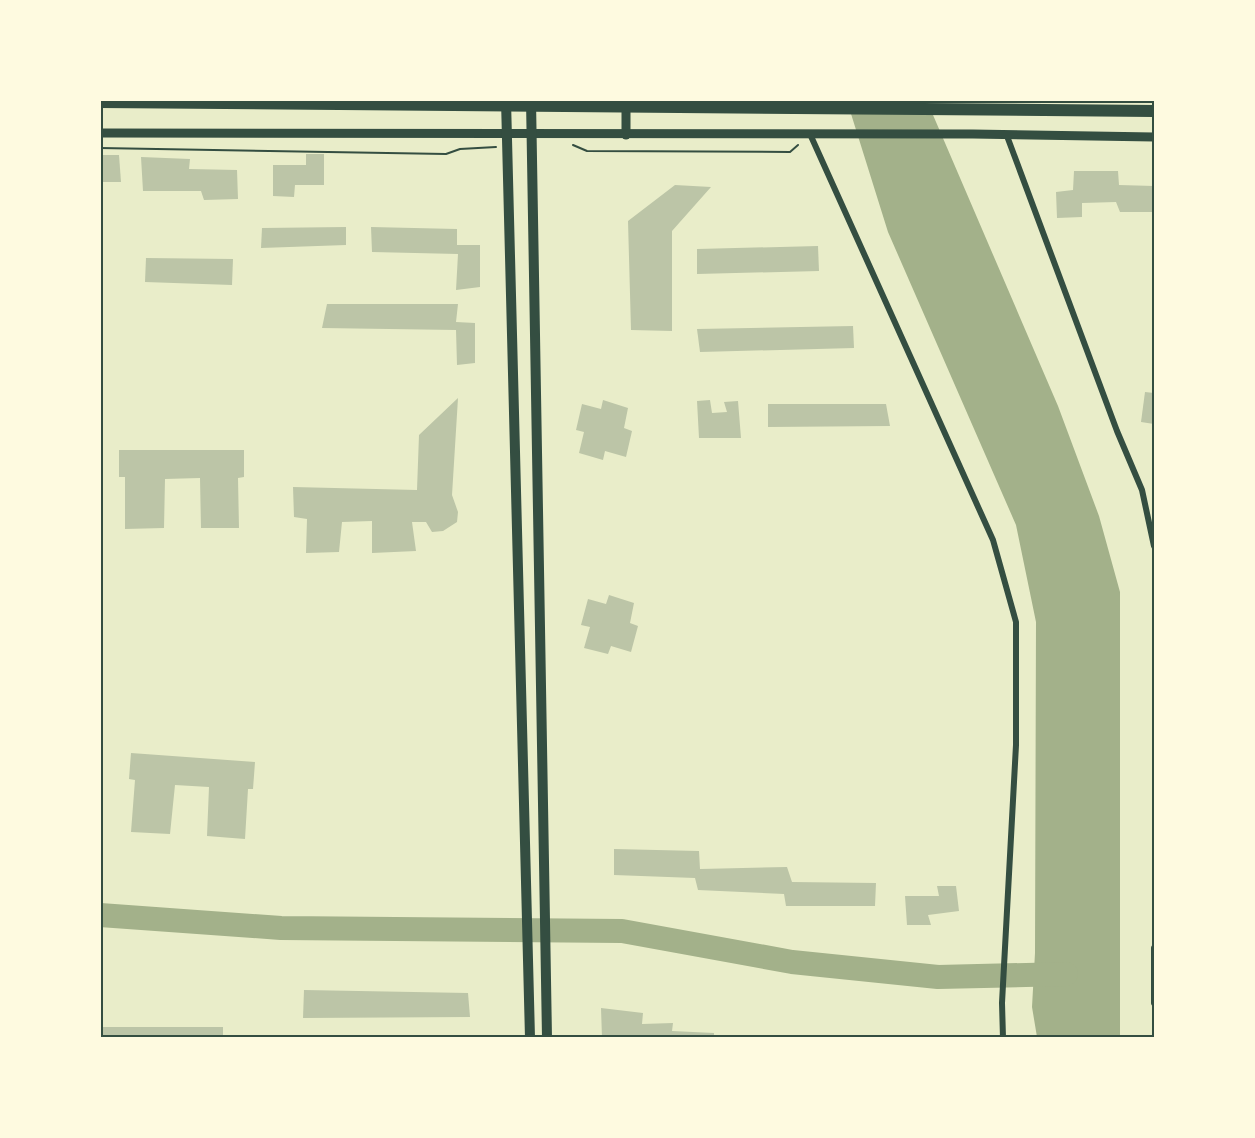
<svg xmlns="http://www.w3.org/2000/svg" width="1255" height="1138" font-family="Literata,serif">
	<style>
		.water { fill: #a3b18a }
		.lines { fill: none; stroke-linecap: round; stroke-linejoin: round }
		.river { stroke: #a3b18a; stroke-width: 24 }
		.building { fill: #bcc5a7 }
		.path { stroke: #344e41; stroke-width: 2 }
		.minor { stroke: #344e41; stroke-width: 6 }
		.tertiary { stroke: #344e41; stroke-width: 9 }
		.secondary { stroke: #344e41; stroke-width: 10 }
		.trunk { stroke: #344e41; stroke-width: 12 }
		.neatline { fill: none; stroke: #344e41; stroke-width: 2 }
	</style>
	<rect width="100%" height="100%" fill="#e9edc9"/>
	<!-- water -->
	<path class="water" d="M847,101H927L1058,406L1099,516L1120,592V1037H1037L1032,1007L1035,953L1036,622L1016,525L888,232Z"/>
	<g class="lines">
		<!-- river -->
		<path class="river" d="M100,915L281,928L622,931L792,962L938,977L1066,974"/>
	</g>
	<!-- building -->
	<g class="building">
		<path d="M306,154H324V185H295L294,197L273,196V165H306Z"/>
		<path d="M100,155H119L121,182H100Z"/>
		<path d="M141,157L190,159L189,169L237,170L238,199L204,200L201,191H143Z"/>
		<path d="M1074,171H1118L1119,185L1154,186V212H1120L1116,202L1082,203V217L1057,218L1056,192L1073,190Z"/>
		<path d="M675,185L711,187L672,231V331L631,330L628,221Z"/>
		<path d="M346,227V245L261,248L262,228Z"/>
		<path d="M371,227L457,229V245H480V287L456,290L458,254L372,252Z"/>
		<path d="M818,246L819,271L697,274V249Z"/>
		<path d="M146,258L233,259L232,285L145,282Z"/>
		<path d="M327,304H458L456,322L475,323V363L457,365L456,330L322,328Z"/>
		<path d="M853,326L854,348L700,352L697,329Z"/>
		<path d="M1145,392L1154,393V424L1141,422Z"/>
		<path d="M458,398L452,495L458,512L457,522L443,531L432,532L426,522H412L416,551L372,553V521L342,522L339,552L306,553L307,519L294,517L293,487L417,490L419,435Z"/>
		<path d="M603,400L628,408L624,428L632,431L626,457L605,451L603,460L579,453L584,432L576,430L582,404L601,409Z"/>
		<path d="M710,400L712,413L727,412L724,402L738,401L741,438H699L697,401Z"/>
		<path d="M768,404H886L890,426L768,427Z"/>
		<path d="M119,450H244V477L238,478L239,528H201L200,478L165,479L164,528L125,529V477H119Z"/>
		<path d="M609,595L634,603L630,623L638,626L631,652L611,646L608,654L584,648L590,627L581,625L588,599L606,604Z"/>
		<path d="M131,753L255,762L253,789H248L245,839L207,836L209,787L175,785L170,834L131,832L135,780L129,779Z"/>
		<path d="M614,849L699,851L700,869L787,867L792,882L876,883L875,906H786L784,894L698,890L695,878L614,875Z"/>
		<path d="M937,886H956L959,911L928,915L931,925H907L905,896H939Z"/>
		<path d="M304,990L468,993L470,1017L303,1018Z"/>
		<path d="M601,1008L643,1013L642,1024L673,1023L672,1031L714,1033V1038H602Z"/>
		<rect x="100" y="1027" width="123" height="11"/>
	</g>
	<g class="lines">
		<!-- path -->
		<g class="path">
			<path d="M573,145L587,151L790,152L798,145"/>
			<path d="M100,148L446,154L460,149L496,147"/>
		</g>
		<!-- minor -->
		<g class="minor">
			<path d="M810,134L993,540L1016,622V745L1002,1003L1003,1038"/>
			<path d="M1007,136L1117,431L1142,490L1154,546"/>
			<path d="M1154,948V1003"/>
		</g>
		<!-- tertiary -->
		<g class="tertiary">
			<path d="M626,100V135"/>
			<path d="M100,133L973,134L1154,137"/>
		</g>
		<!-- secondary -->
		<g class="secondary">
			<path d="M506,100L530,1038"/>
			<path d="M531,100L547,1038"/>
		</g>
		<!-- trunk -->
		<path class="trunk" d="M100,102L1154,111"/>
	</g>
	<!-- border -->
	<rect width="1255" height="1138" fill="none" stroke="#fefae0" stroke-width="204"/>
	<rect x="102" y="102" width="1051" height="934" class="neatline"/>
</svg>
